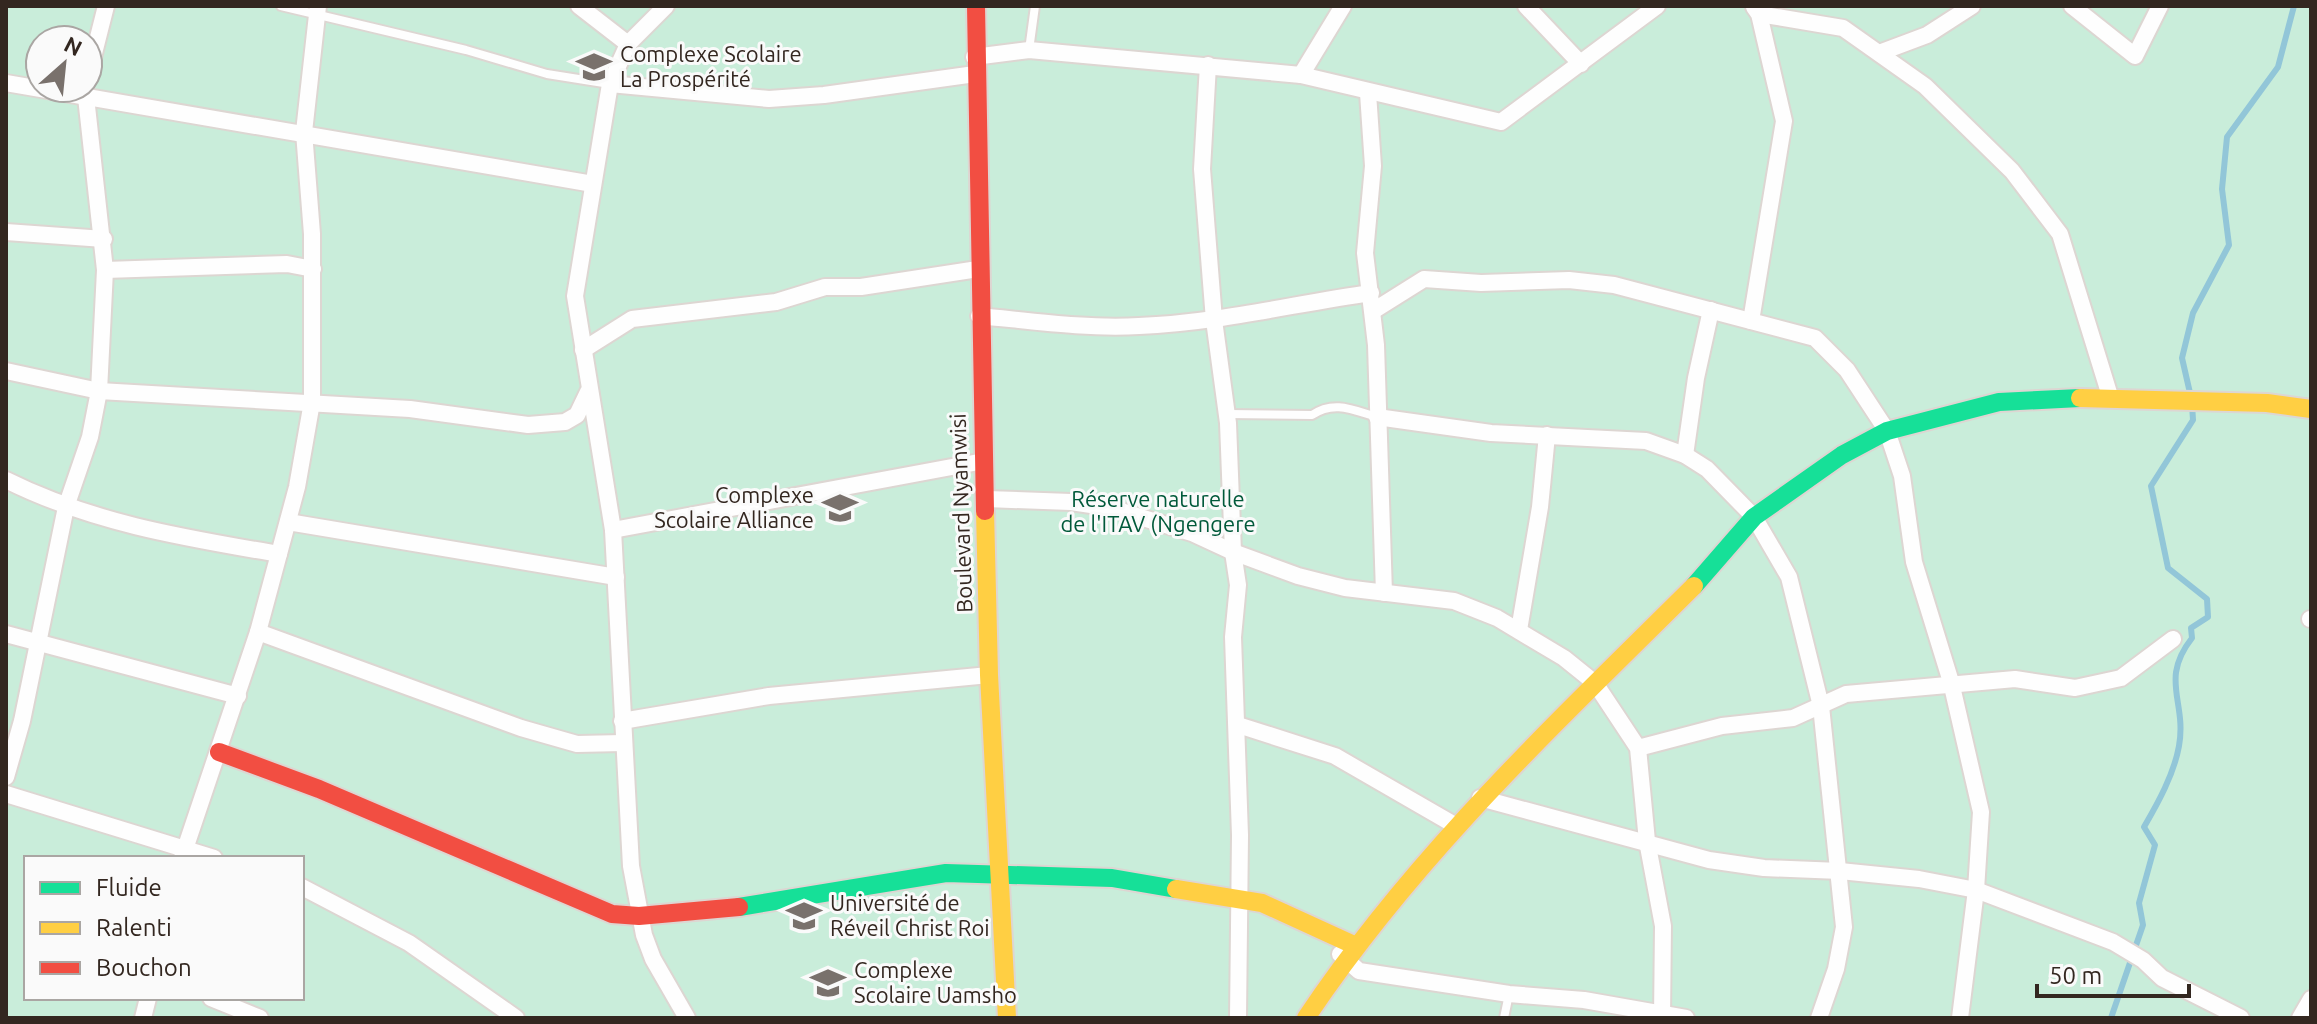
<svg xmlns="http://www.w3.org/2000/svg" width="2317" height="1024" font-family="Ubuntu,sans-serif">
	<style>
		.green { fill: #c9edda; fill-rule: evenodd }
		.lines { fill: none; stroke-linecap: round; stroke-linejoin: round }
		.stream { stroke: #92c6d8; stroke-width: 6 }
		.lane-casing { stroke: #ddd6d2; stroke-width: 12 }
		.street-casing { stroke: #ddd6d2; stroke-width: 20 }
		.fast-casing { stroke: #ddd6d2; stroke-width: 22 }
		.slow-casing { stroke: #ddd6d2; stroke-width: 22 }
		.jam-casing { stroke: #ddd6d2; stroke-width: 22 }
		.lane { stroke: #fefefe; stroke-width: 8 }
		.street { stroke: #fefefe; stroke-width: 16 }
		.fast { stroke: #16e098; stroke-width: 18 }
		.slow { stroke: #ffcf43; stroke-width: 18 }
		.jam { stroke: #f24e42; stroke-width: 18 }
		.labels { text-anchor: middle; stroke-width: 6; stroke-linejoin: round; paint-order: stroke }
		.poi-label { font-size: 22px; fill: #332720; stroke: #fafafa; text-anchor: start }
		.park-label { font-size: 22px; fill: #01593a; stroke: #fafafa }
		.street-label { font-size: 22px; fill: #332720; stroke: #fafafa }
	</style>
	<rect width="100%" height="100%" fill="#fafafa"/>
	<!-- green -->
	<path class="green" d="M6,6H2311V1018H6ZM40,40H88V88H40ZM26,858H302V998H26Z"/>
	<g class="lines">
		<!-- stream -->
		<g class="stream">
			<path d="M2190,393L2182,358L2193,313L2229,245L2222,189L2227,137L2278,67L2294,6"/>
			<path d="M2111,1018L2143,925L2139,903L2155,845L2144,827C2158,803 2174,774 2179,746C2187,701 2159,680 2192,638L2191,628L2208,617L2207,599L2168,568L2151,486L2193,420L2192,404"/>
		</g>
		<!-- lane casing -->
		<g class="lane-casing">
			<g id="lane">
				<path d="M281,6L466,50L547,74L610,84"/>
				<path d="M1029,50L1035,6"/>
				<path d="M1227,414L1312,415C1334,400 1353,410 1377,417"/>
				<path d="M1504,1018L1509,994"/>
			</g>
		</g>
		<!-- street casing -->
		<g class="street-casing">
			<g id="street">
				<path d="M579,6L628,44"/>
				<path d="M666,6L628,44L610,84L575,296L613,530L631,866L644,935L653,959L687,1018"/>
				<path d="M1526,6L1581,64"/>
				<path d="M2072,6L2135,56L2160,6"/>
				<path d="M1759,14L1843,28L1925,86L2012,171L2060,234L2110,396"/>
				<path d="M1879,53L1927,35L1972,6"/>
				<path d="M974,57L1029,50L1301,75L1501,122L1657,6"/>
				<path d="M1208,65L1202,169L1214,320L1228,423L1233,552L1238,585L1233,637L1240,835L1238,1018"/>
				<path d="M1301,75L1343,6"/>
				<path d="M88,77L106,6"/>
				<path d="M6,83L593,184"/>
				<path d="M610,84L769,99L824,95L975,74"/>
				<path d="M1368,93L1373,166L1365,253L1376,345L1384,593"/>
				<path d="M6,232L104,239"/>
				<path d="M105,270L287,264L313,269"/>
				<path d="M1373,311L1424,279L1481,283L1569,280L1614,285L1815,338L1847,370L1887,431L1902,476L1914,562L1951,682L1981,812L1976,890L1960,1018"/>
				<path d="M979,316C1032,321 1086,329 1139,326C1217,323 1293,304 1371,293"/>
				<path d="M1751,321L1784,121L1759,14L1754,7"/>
				<path d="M583,350L632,319L776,302L825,287H861L978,269"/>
				<path d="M6,371L99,391L410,409L528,425L565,422L577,415L588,392"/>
				<path d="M1377,417L1491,433L1646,441L1685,455L1707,469L1754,517L1789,577L1821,706L1844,927L1836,969L1819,1018"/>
				<path d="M1685,455L1696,378L1711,310"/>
				<path d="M6,480C92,523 185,538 279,554"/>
				<path d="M986,499L1071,502L1111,508L1192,533L1233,552L1298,576L1345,588L1454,601L1497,618L1564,658L1595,683L1638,748L1647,841L1663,926L1662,1018"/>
				<path d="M288,522L616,577"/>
				<path d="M613,530L984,461"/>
				<path d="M2310,619H2311"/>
				<path d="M1519,630L1540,507L1547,435"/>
				<path d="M258,632L521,728L577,744L623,743"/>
				<path d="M6,634L238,696"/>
				<path d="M622,721L769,696L989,675"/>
				<path d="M1238,725L1335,756L1458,827"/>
				<path d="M1638,748L1722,726L1793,718L1846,694L2015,679L2075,688L2121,678L2173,639"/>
				<path d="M6,777L22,721L66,507L90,437L99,391L105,270L85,88"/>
				<path d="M6,794L214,858"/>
				<path d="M1480,798L1709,860L1764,868L1840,871L1919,879L1976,890L2113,942L2143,960L2162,978L2241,1018"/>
				<path d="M182,858L258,632L297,487L312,402V234L304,132L318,6"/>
				<path d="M302,887L409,943L516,1018"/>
				<path d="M1340,954L1359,971L1509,994L1584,1000L1686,1018"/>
				<path d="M211,998L260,1018"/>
				<path d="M143,1018L148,998"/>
				<path d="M2300,1018L2311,999"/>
			</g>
		</g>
		<!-- fast casing -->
		<g class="fast-casing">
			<g id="fast">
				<path d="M1694,586L1754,517L1842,455L1887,431L1999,402L2080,398"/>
				<path d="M739,907L946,873L1112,878L1176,889"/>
			</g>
		</g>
		<!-- slow casing -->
		<g class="slow-casing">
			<g id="slow">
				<path d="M2080,398L2267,403L2311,409"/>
				<path d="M985,511L989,675L1007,1018"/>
				<path d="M1176,889L1262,903L1356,946"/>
				<path d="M1306,1018C1414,856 1556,723 1694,586"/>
			</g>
		</g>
		<!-- jam casing -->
		<g class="jam-casing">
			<g id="jam">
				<path d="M976,6L985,511"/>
				<path d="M219,752L319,789L612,914L639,916L739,907"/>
			</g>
		</g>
		<!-- lane -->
		<use href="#lane" class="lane"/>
		<!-- street -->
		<use href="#street" class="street"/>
		<!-- fast -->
		<use href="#fast" class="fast"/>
		<!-- slow -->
		<use href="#slow" class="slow"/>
		<!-- jam -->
		<use href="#jam" class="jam"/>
	</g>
	<!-- icons -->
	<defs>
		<g id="school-bare" transform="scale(2.76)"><path d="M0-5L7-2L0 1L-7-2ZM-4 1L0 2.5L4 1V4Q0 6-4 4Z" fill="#79716c" stroke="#fafafa" stroke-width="2.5" paint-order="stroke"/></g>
		<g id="university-bare" transform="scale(2.76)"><path d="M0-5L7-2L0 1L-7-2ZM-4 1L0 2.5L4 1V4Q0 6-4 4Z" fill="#79716c" stroke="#fafafa" stroke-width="2.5" paint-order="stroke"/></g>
	</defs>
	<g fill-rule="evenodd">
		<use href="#school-bare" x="594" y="67"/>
		<use href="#school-bare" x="840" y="508"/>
		<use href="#university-bare" x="804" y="916"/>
		<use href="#school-bare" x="828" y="983"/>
	</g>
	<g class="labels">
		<!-- poi labels -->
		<g class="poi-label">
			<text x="620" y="62">Complexe Scolaire<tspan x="620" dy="25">La Prospérité</tspan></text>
			<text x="814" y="503" text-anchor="end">Complexe<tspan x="814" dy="25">Scolaire Alliance</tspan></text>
			<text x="830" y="911">Université de<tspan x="830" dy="25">Réveil Christ Roi</tspan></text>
			<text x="854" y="978">Complexe<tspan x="854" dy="25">Scolaire Uamsho</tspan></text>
		</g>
		<!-- park labels -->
		<g class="park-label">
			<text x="1158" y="507">Réserve naturelle<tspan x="1158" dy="25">de l'ITAV (Ngengere</tspan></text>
		</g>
		<!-- street labels -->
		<g class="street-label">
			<text transform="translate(961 513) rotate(-92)" y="8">Boulevard Nyamwisi</text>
		</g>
	</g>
	<!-- border -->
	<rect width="2317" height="1024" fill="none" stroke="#332720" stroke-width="16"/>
	<!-- legend -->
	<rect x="24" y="856" width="280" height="144" fill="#fafafa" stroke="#aaa6a3" stroke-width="2"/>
	<rect x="40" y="882" width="40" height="12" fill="#16e098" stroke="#aaa6a3" stroke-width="2"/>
	<text x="96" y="896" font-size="24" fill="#332720">Fluide</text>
	<rect x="40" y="922" width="40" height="12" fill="#ffcf43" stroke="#aaa6a3" stroke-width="2"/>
	<text x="96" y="936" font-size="24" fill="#332720">Ralenti</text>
	<rect x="40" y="962" width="40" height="12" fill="#f24e42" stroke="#aaa6a3" stroke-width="2"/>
	<text x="96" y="976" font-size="24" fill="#332720">Bouchon</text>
	<!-- north arrow -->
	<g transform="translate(64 64) rotate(27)"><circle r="38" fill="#fafafa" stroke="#aaa6a3" stroke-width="2"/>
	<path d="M0-6L14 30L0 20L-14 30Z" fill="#79716c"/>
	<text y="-12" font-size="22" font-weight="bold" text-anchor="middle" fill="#332720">N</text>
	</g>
	<!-- scale -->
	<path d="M2037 984v12h152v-12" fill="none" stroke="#332720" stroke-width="4"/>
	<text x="2049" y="984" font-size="24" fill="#332720" stroke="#fafafa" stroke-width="6" paint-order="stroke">50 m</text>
</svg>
